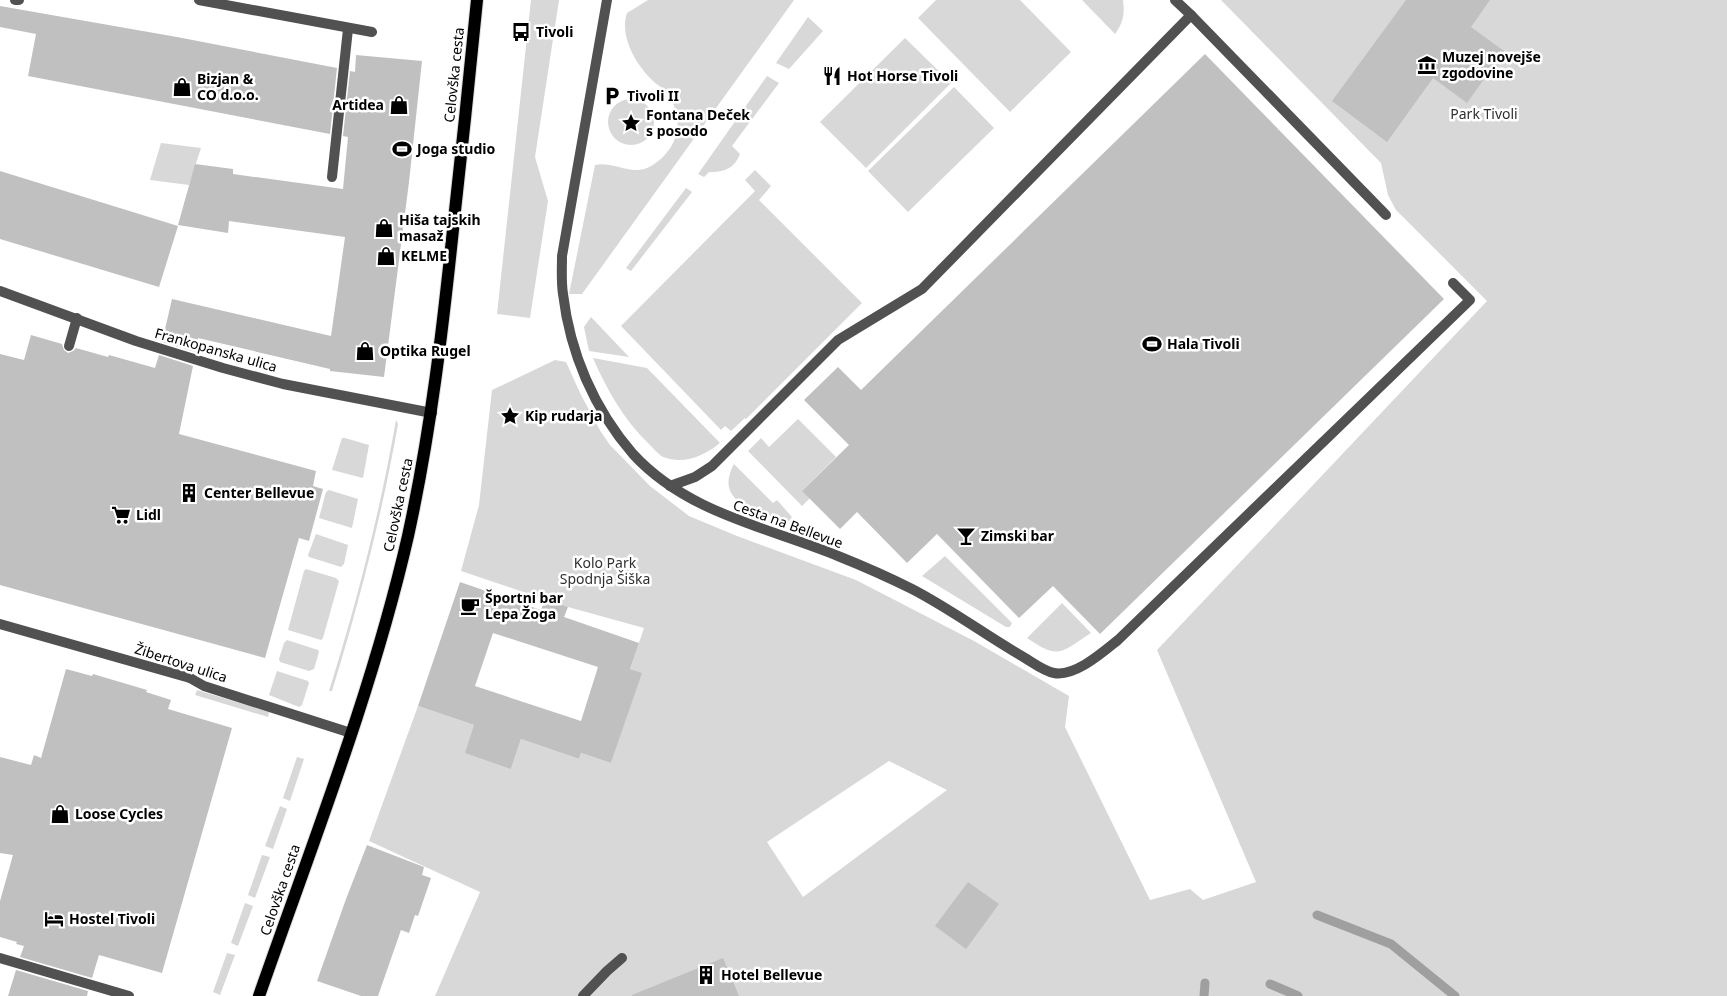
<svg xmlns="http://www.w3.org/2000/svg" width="1727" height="996" font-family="'Noto Sans',sans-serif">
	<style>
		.green { fill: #d8d8d8; fill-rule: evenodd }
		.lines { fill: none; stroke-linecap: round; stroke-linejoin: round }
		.stream { stroke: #9f9f9f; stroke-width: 9 }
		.building { fill: #c0c0c0; fill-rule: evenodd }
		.primary-casing { stroke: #dbdbdb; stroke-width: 14 }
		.service { stroke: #515151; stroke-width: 10 }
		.minor { stroke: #515151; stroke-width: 10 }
		.primary { stroke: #000; stroke-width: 12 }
		.labels { text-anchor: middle; stroke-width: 5; stroke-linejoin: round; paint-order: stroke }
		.poi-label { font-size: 14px; font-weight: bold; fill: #000; stroke: #fff; text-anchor: start }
		.street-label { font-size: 14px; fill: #000; stroke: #fff }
		.park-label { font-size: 14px; fill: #2f2f2f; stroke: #fff }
	</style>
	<rect width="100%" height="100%" fill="#fff"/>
	<!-- green -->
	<g class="green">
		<path d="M531,0H559L535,157L548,201L530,318L497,314Z"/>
		<path d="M648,0H794L582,294H569L595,165C613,161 629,175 647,168C657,164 667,154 672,145C682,127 678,106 665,91C662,87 657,85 653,81C636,65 619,36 627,13Z"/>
		<path d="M936,0H1020L1071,52L1010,112L918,18Z"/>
		<path d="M1082,0H1123C1125,14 1123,23 1115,34Z"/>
		<path d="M1221,0H1727V996H435L480,892L369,841L418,706L474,725L511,769L521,739L579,759L581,753L611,763L641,674L630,669L644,628L568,607L461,571L479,505L492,390L555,360L566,362L581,395L601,432L610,445L650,486L689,516L737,536L856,580L974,641L1069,696L1065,727L1150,900L1190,889L1203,900L1256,882L1157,650L1487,301L1396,210L1388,195L1381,163ZM889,761L947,790L803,897L767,842Z"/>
		<path d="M808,17L823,31L789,69L776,63Z"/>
		<path d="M905,38L951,83L866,168L820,122Z"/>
		<path d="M767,76L779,83L732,146L740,154C735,168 723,173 709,172L704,177L698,174Z"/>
		<path d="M954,87L994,128L908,212L868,171Z"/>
		<circle cx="631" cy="122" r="23"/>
		<path d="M161,143L201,148L189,185L150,180Z"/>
		<path d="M755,170L771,186L759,200L862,303L746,419L745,418L731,431L725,426L721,430L621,326L755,191L745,180Z"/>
		<path d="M686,188L692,192L631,271L626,268Z"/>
		<path d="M591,317L629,357L589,351L584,327Z"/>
		<path d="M593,358L647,368L720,443C704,456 684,465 663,457C658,454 653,448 649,444C624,420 607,390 593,358Z"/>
		<path d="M798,419L836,457L803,490L810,498L802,506L748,451L761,438L769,447Z"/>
		<path d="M396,420L398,424C382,515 359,603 332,691H329C357,602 380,512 396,420Z"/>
		<path d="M342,438H345L369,445L363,478L332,470Z"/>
		<path d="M734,464L773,503L777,500L792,517L788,522C761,512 712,504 734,464Z"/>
		<path d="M329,490L358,499L352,528L319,518L326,492Z"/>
		<path d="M316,534L348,545L344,564L341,567L309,557L308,555Z"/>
		<path d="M945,556L1012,623L1010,627H1006L922,576Z"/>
		<path d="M306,569L336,578L339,581L323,638L321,640L288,630L304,571Z"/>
		<path d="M1062,603L1091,633C1060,653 1059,660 1027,638Z"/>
		<path d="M287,640L318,650L319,652L314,669L309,671L280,662L279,659L284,643Z"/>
		<path d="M277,671L308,681L309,683L302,705L299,707L269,695Z"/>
		<path d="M197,690L269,712L268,717L195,695Z"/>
		<path d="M297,757L304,759L290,801L283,798Z"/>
		<path d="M280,806L287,809L273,849L265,846Z"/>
		<path d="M262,855L270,857L255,898L248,895Z"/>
		<path d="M245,903L253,906L238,946L231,943Z"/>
		<path d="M227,953L235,955L220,995L213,992Z"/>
	</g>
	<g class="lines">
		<!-- stream -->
		<g class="stream">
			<path d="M1317,915L1391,944L1455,996"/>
			<path d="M1270,984L1298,996"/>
			<path d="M1204,996L1205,983"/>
		</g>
	</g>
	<!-- building -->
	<g class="building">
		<path d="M1406,0H1490L1471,27L1504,51L1467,103L1433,78L1387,142L1332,101Z"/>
		<path d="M0,6L177,37L337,68L330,134L28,76L36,34L0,27Z"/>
		<path d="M1205,54L1444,299L1100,634L1053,586L1019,618L937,534L907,563L857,512L840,529L802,491L849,445L804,400L838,367L861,390Z"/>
		<path d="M356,55L422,61L409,182L384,377L330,371V369L198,338L195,352L162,342L172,299L331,336L345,237L229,221L228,233L178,225L195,164L233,169V174L343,189L348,137L343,136L350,71L355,72Z"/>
		<path d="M0,171L178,226L159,287L0,239Z"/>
		<path d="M31,335L62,344L64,350L68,353L73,351L76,348L108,357L109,355L155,368L159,355L193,366L179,434L316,471L313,486L323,489L309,541L299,538L265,658L0,585V354L24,360Z"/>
		<path d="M460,582L541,610L545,599L568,607L564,617L639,643L630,669L642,673L611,763L581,753L579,759L521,739L511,769L465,753L474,725L418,706ZM493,633L598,667L581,721L475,686Z"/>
		<path d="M66,669L92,676L93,674L147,690L146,692L171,700L168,709L232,728L162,973L99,955L92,978L20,957L24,946L16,944L17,942L0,937V901L13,855L0,853V757L31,765L34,755L41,758Z"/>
		<path d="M367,845L424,867L422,875L431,878L418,916L415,915L409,933L401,930L378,996H361L317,981L346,899Z"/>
		<path d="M968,882L999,904L966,949L935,926Z"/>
		<path d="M723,958L739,996H632V995Z"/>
		<path d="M16,970L88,991L87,996H8Z"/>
	</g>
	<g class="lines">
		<!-- primary casing -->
		<g class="primary-casing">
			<path id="primary" d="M259,996C312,844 372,693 408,536C431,431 443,326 454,220C462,147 470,73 477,0"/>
		</g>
		<!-- service -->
		<g class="service">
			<path d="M15,0H19"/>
			<path d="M607,0L562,256C562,268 561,281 563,294C570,353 594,409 633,454C687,513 767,527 838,556C863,566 888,577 912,589C949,608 984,634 1020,655C1031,661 1043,671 1054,673C1075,677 1103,652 1118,640L1470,300L1453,283"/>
			<path d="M1191,15L1386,215"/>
			<path d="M332,177L348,29"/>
			<path d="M69,346L77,318"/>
			<path d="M670,486L695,477L712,466L838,340L922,289L1191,15L1175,0"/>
			<path d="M190,678L204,686L351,733"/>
		</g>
		<!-- minor -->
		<g class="minor">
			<path d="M199,0L372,32"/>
			<path d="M0,291L136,341L223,368L283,384L432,413"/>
			<path d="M0,624L190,678"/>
			<path d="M0,958L129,996"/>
			<path d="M583,996L607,971L622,958"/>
		</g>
		<!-- primary -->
		<use href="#primary" class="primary"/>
	</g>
	<!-- icons -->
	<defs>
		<g id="bus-bare" transform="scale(1.5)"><path d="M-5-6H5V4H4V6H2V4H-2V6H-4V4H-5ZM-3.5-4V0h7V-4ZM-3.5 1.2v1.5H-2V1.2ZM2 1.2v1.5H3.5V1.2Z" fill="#000" stroke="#fff" stroke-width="2.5" paint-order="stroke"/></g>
		<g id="museum-bare" transform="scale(1.5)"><path d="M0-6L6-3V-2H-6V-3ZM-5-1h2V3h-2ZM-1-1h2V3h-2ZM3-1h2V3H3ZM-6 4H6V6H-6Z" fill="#000" stroke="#fff" stroke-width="2.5" paint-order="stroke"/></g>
		<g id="restaurant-bare" transform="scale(1.5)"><path d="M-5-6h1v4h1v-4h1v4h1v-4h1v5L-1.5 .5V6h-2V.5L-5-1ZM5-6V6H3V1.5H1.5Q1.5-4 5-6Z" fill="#000" stroke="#fff" stroke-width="2.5" paint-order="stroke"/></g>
		<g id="shop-bare" transform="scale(1.5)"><path d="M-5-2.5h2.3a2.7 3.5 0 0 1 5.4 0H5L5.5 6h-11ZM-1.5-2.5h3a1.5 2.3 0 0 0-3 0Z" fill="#000" stroke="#fff" stroke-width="2.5" paint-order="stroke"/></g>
		<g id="parking-bare" transform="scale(1.5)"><path d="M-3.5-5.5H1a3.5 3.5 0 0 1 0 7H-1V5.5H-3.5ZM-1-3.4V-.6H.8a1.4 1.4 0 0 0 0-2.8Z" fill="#000" stroke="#fff" stroke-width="2.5" paint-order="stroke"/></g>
		<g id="sight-bare" transform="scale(1.5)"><path d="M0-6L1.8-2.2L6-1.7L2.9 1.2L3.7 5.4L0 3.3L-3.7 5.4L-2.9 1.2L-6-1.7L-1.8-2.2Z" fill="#000" stroke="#fff" stroke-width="2.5" paint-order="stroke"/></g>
		<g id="stadium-bare" transform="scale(1.5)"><path d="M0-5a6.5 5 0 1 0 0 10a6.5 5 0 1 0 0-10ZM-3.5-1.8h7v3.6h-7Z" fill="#000" stroke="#fff" stroke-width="2.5" paint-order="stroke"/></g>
		<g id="building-bare" transform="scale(1.5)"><path d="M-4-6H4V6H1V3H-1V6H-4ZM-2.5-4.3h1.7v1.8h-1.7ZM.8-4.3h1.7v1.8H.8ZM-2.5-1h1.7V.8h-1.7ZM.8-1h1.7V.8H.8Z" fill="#000" stroke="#fff" stroke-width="2.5" paint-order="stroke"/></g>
		<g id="supermarket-bare" transform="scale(1.5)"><path d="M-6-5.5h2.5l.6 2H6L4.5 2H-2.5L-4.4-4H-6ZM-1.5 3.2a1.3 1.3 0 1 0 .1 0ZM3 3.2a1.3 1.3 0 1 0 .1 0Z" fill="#000" stroke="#fff" stroke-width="2.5" paint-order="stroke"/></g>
		<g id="bar-bare" transform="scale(1.5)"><path d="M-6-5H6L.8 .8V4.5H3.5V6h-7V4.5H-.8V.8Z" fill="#000" stroke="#fff" stroke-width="2.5" paint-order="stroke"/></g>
		<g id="cafe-bare" transform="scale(1.5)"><path d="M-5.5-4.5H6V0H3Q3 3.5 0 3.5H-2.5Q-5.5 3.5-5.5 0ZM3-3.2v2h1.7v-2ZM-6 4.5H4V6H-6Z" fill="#000" stroke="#fff" stroke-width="2.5" paint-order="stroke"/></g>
		<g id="hotel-bare" transform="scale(1.5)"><path d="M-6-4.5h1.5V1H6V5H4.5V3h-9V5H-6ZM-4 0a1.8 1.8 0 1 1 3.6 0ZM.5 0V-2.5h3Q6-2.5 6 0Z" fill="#000" stroke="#fff" stroke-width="2.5" paint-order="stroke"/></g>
	</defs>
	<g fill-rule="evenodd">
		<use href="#bus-bare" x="521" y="32"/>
		<use href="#museum-bare" x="1427" y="65"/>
		<use href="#restaurant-bare" x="832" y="76"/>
		<use href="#shop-bare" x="182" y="87"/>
		<use href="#parking-bare" x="612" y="96"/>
		<use href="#shop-bare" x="399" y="105"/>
		<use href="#sight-bare" x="631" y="123"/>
		<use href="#stadium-bare" x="402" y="149"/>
		<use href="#shop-bare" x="384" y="228"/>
		<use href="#shop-bare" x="386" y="256"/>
		<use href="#stadium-bare" x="1152" y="344"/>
		<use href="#shop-bare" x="365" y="351"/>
		<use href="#sight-bare" x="510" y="416"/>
		<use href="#building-bare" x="189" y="493"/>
		<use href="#supermarket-bare" x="121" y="515"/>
		<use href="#bar-bare" x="966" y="536"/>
		<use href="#cafe-bare" x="470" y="606"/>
		<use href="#shop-bare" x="60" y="814"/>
		<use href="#hotel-bare" x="54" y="919"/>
		<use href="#building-bare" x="706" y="975"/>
	</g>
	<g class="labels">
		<!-- poi labels -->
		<g class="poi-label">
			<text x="536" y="37">Tivoli</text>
			<text x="1442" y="62">Muzej novejše<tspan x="1442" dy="16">zgodovine</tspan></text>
			<text x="847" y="81">Hot Horse Tivoli</text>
			<text x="197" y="84">Bizjan &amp;<tspan x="197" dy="16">CO d.o.o.</tspan></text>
			<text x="627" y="101">Tivoli II</text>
			<text x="384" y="110" text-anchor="end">Artidea</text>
			<text x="646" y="120">Fontana Deček<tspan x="646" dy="16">s posodo</tspan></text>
			<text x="417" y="154">Joga studio</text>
			<text x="399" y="225">Hiša tajskih<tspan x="399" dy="16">masaž</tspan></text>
			<text x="401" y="261">KELME</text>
			<text x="1167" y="349">Hala Tivoli</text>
			<text x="380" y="356">Optika Rugel</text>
			<text x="525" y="421">Kip rudarja</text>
			<text x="204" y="498">Center Bellevue</text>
			<text x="136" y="520">Lidl</text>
			<text x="981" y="541">Zimski bar</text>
			<text x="485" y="603">Športni bar<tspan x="485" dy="16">Lepa Žoga</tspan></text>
			<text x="75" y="819">Loose Cycles</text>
			<text x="69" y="924">Hostel Tivoli</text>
			<text x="721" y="980">Hotel Bellevue</text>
		</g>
		<!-- street labels -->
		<g class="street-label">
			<text transform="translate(454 75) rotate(-84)" y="5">Celovška cesta</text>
			<text transform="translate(216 350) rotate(16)" y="5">Frankopanska ulica</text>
			<text transform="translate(398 505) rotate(-78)" y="5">Celovška cesta</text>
			<text transform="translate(788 524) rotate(20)" y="5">Cesta na Bellevue</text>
			<text transform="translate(181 663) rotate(18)" y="5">Žibertova ulica</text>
			<text transform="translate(280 890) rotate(-71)" y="5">Celovška cesta</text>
		</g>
		<!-- park labels -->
		<g class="park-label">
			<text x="1484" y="119">Park Tivoli</text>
			<text x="605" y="568">Kolo Park<tspan x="605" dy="16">Spodnja Šiška</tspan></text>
		</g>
	</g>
</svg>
